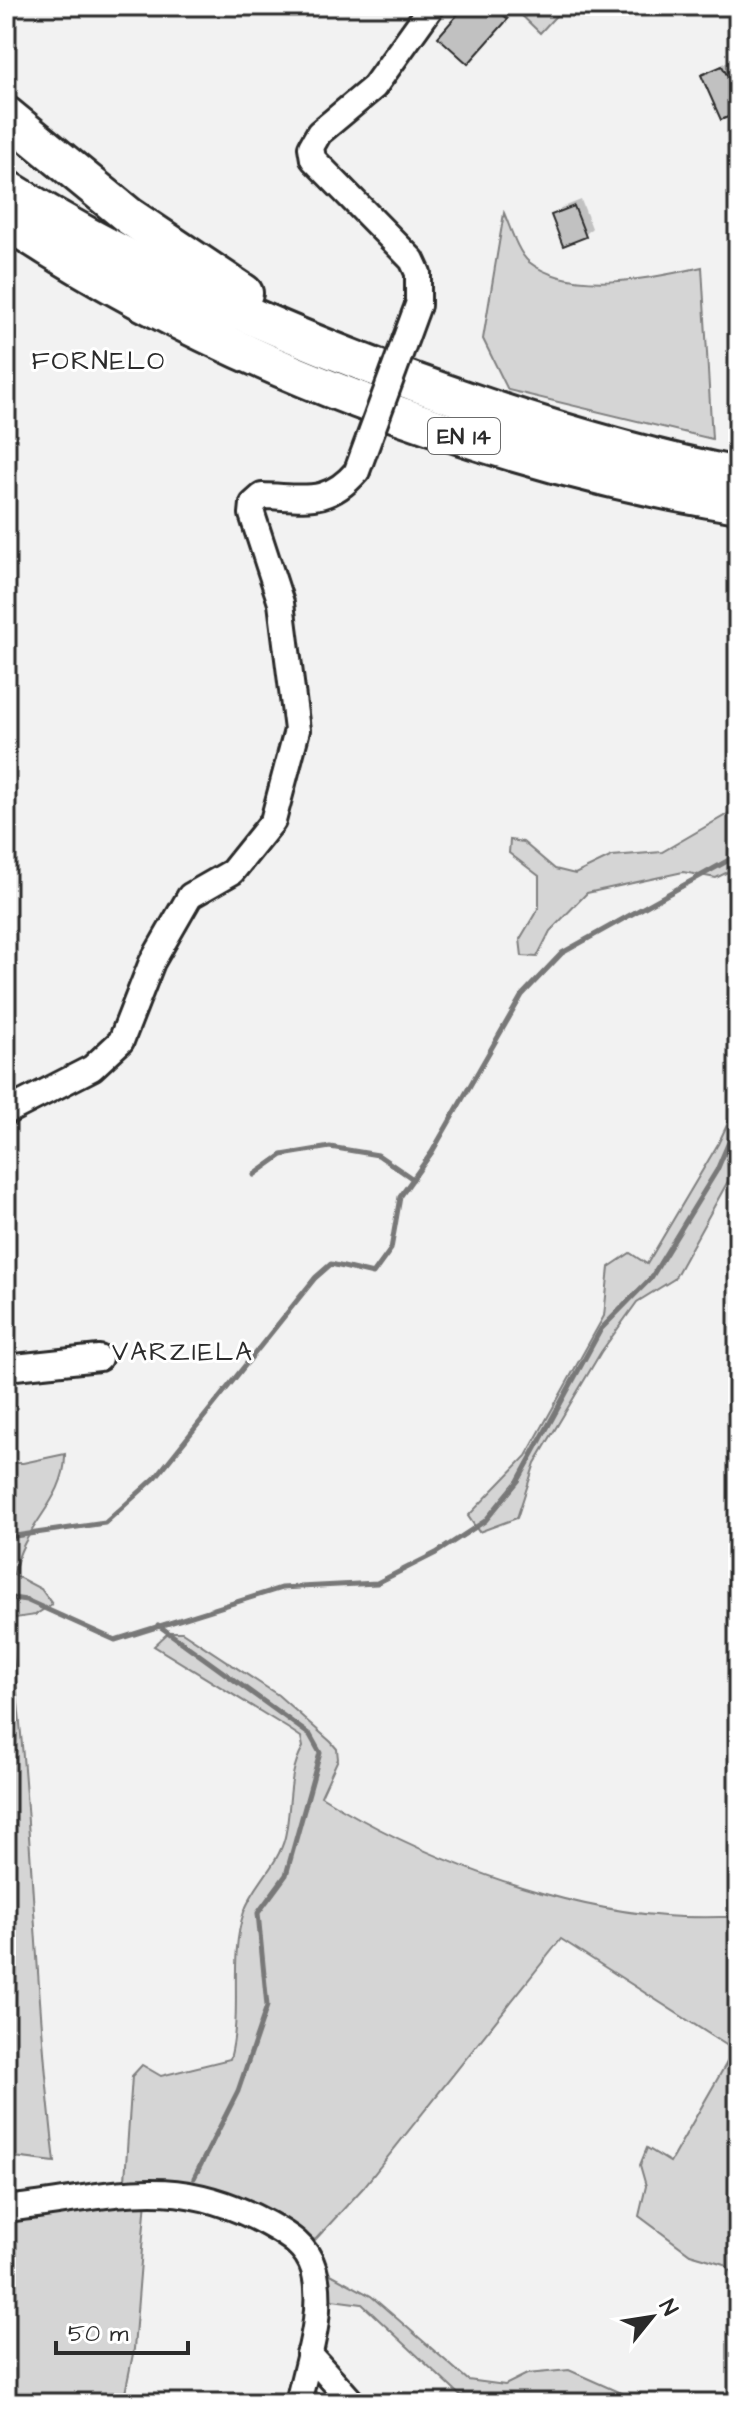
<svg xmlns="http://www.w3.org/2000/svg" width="744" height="2409" font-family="'Architects Daughter',sans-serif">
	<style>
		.green { fill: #d5d5d5; stroke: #808080; stroke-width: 2 }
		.shadow { fill: #0003 }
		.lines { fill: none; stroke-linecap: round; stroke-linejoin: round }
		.stream { stroke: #787878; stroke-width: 5 }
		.building { fill: #c1c1c1; stroke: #2b2b2b; stroke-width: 2 }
		.minor-casing { stroke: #2b2b2b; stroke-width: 30 }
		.highway-casing { stroke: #2b2b2b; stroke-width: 42 }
		.minor { stroke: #fff; stroke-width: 24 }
		.highway { stroke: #fff; stroke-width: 36 }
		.minor-bridge-casing { stroke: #2b2b2b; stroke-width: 30; stroke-linecap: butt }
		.minor-bridge { stroke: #fff; stroke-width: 24 }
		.labels { text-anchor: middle; stroke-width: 6; stroke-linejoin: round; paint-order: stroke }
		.shield { fill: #fff; stroke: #6b6b6b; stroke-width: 2 }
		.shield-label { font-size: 22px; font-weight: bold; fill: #2b2b2b }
		.neighbourhood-label { font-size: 26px; letter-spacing: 2px; fill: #2b2b2b; stroke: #fff }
	</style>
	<rect width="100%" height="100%" fill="#f2f2f2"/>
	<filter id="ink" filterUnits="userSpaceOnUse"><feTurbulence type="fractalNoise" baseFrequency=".0125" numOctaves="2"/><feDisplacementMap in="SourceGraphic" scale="16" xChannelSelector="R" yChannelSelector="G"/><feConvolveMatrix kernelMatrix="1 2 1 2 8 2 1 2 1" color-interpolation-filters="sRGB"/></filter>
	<g filter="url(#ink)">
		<!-- green -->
		<g class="green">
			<path d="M512,6H565L540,33Z"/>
			<path d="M504,213C510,227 518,253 529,262C572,296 654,278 702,267L712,439L508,390L483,339Z"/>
			<path d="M738,808V867L716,878L683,872L587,893L550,931L537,957L522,956L520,939L539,907V876L509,853L510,840L523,842L555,869L575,874L612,856L662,852Z"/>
			<path d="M738,1102V1163L674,1279L637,1302L601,1352L535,1463L517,1518L479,1532L468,1516L526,1456L604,1316L609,1267L630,1253L647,1264L718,1144Z"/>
			<path d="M65,1454C66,1502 21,1526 14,1575L41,1589L52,1604L35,1615L8,1619C33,1799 33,1981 55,2162L6,2156V1463H23Z"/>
			<path d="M169,1632H182L278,1695L331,1742L337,1749L338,1759L321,1796C417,1856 551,1907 665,1916C689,1918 714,1917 738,1917V2279L724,2264L690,2254L639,2216L646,2186L640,2165L647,2148L670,2162L734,2050L561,1939L363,2188L315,2240C252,2203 201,2172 125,2180L132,2076L142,2065L161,2076L230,2059C243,2011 228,1960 244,1912C253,1885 278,1866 285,1837C292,1806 287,1775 303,1747L301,1737L289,1729L154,1646Z"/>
			<path d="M146,2199L134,2349L123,2403L7,2402L6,2218Z"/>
			<path d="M327,2272L371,2296L468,2380L505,2385L527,2374L569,2370L643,2403H468L362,2304L324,2299Z"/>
		</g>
		<!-- shadow -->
		<g class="shadow">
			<path d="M468,6H508L513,11L475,54Z"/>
			<path d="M730,60L738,77V111L703,76Z"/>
			<path d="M581,200L592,228L585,235L554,215L561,208Z"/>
		</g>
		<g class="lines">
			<!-- stream -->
			<g class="stream">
				<path d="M254,1175L282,1155L330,1147L378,1155L413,1179"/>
				<path d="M6,1544L8,1537L105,1523L156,1477L315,1278L331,1264L373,1274L391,1249L400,1197L432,1152L522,995L562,953L738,855"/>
				<path d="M6,1597L26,1600L115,1640L281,1588L377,1583L436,1553L485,1521L518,1481L601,1329L651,1278L717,1170L738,1121"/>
				<path d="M158,1625L310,1735L320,1753L286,1875L258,1913L267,2006L238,2091L194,2178"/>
			</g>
		</g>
		<!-- building -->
		<g class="building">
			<path d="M465,6H493L508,19L468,64L438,37Z"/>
			<path d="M722,66L738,95V113L721,120L701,75Z"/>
			<path d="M574,206L586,237L563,246L551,215Z"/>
		</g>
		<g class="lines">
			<!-- minor casing -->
			<g class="minor-casing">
				<g id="minor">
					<path d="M418,305V273L412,260L313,159L311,147L319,133L374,87L432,6"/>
					<path d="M6,1112L92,1068L121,1041L152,962L190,896L232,872L273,821L297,730L281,603L252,514L253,504L262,496C304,497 327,506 357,471"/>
					<path d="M6,1368L99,1358"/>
					<path d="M6,2209C109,2198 170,2170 268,2224C288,2235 307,2246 314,2270C325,2311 307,2362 298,2403"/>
					<path d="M309,2354L353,2403"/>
				</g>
			</g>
			<!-- highway casing -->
			<g class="highway-casing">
				<g id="highway">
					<path d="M6,115L129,216L244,293"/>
					<path d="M6,188C135,269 274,330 417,383C522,421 629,455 738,476"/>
					<path d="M6,220C214,360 491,464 738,504"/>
				</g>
			</g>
			<!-- minor -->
			<use href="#minor" class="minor"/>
			<!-- highway -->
			<use href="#highway" class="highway"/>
			<!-- minor-bridge casing -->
			<g class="minor-bridge-casing">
				<path id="minor-bridge" d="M357,471L418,305"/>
			</g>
			<!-- minor-bridge -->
			<use href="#minor-bridge" class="minor-bridge"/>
		</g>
	</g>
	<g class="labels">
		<!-- shield labels -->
		<rect class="shield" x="428" y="418" width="72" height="36" rx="6"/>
		<g class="shield-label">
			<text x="464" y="444">EN 14</text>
		</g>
		<!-- neighbourhood labels -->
		<g class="neighbourhood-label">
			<text x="99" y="369">FORNELO</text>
			<text x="183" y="1360">VARZIELA</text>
		</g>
	</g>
	<!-- margin -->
	<rect width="744" height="2409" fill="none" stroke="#fff" stroke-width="32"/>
	<rect x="16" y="16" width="712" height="2377" fill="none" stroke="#2b2b2b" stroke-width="3" filter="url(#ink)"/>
	<!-- north arrow -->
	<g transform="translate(652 2317) rotate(60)" stroke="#ffffff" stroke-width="6" paint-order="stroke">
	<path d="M0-6L14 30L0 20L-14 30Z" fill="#2b2b2b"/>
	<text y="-12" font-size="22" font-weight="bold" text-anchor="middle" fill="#2b2b2b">N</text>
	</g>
	<!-- scale -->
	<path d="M56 2341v12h132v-12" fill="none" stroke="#2b2b2b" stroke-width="4"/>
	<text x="68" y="2341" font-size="24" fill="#2b2b2b" stroke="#ffffff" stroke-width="6" paint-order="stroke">50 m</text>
</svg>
